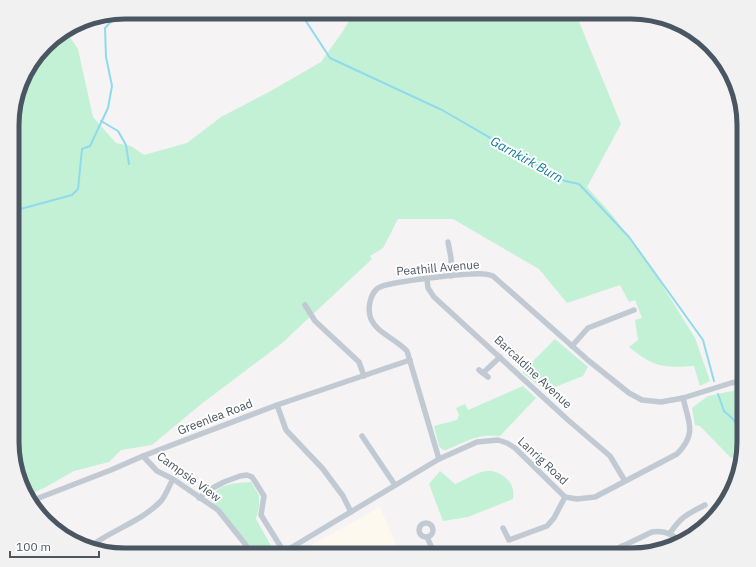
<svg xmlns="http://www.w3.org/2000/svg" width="756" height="567" font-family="'IBM Plex Sans',sans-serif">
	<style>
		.commercial { fill: #fdf9ef }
		.green { fill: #c3f1d5 }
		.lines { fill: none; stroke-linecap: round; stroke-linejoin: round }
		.stream { stroke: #90daee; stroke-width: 2 }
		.street { stroke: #c1cad2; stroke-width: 5.5 }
		.secondary { stroke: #c1cbd6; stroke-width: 8 }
		.labels { text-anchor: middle; stroke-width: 4; stroke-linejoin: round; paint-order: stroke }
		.street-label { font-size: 12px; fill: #4a5661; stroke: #fff }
		.water-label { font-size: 13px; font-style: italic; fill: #0c7c9b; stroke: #fff }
		.rim { fill: none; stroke: #4a5661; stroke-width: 5 }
	</style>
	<rect width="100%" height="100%" fill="#f5f3f3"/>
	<!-- commercial -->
	<path class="commercial" d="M380,507L401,555H294L295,554Z"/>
	<!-- green -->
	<g class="green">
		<path d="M354,12H575L621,124L587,187L613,216L654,272L695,338L710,381L700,386L694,366C662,368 654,367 629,347L638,340L635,320L642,318L635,300L629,302L620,285L567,303L539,269L453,219H398L383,248L370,256L372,259L281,344L200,405L152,445L121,450L109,462L74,471L44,488L26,496L24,492L12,450L13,110L27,69L51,40L66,31L78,49L93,117L116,143L131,146L144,155L187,143L221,117L269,92L321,62L343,31Z"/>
		<path d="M555,339L588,367L583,376L545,391L522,372Z"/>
		<path d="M523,386L536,398L500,436C479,433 464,442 446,450H443L439,446L434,426L457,420L459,415L456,408L465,404L468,410Z"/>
		<path d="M742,389H744V448L740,455L731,458L700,426L695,425L692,408L708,396Z"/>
		<path d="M440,471L455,484C474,476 489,462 507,479C513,485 514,491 513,499L468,517L443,521L429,484Z"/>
		<path d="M251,482L259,495V507L256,519L274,551L271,555H255L247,542L213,503C209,484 237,483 251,482Z"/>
	</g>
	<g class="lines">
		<!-- stream -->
		<g class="stream">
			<path d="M300,12L330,58L442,110L565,181L579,184L629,237L703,340L714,381"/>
			<path d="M101,121L118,131L126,145L129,164"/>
			<path d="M13,211L72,195L78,189L82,149L90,146L108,108L112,86L106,57L105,28L119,13"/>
			<path d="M718,394L724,411L733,419L744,435"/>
		</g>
		<!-- street -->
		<g class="street">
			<path d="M448,242L451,258V276"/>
			<path d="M427,279L428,288L434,297L568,420L610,456L625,481"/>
			<path d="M305,305L315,321L359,362L364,376"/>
			<path d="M572,346L588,328L634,310"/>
			<path d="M479,370L488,377"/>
			<path d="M483,373L500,357"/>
			<path d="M277,405L286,430L323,469L343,496L351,512"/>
			<path d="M362,436L395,485"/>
			<path d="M143,456L157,471L173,479L218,510L246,545L250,555"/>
			<path d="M439,459L407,351C396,339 377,333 371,319C367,309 370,294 378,288C389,281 469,273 484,274C487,274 490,275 493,276L589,361L629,393L642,400L661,402L683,398L731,383L744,381"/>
			<path d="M199,498L207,491L224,482L240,476L247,475L252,477L256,483L264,496L261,515L284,552"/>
			<path d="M31,501L111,470L143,456L277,405L410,360"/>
			<circle cx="426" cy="530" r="7"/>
			<path d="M503,528L509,540L547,526L554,518L565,497"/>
			<path d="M670,533C682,516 686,515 705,505"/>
			<path d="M427,537L435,555"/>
			<path d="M622,546L627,555"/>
			<path d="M88,548C111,530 141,522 161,501C166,495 169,486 173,479"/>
			<path d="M279,555L439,459L477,442L498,440L507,443L515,448L565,497L577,499L595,497L677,454C697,434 689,423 683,398"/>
			<path d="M604,555L652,532C665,530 672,534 682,543"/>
		</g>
		<!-- secondary -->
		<g class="secondary">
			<path d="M744,253L742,241L744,227"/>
			<path d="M712,520L738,477"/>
		</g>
	</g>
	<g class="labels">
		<!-- street labels -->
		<g class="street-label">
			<text transform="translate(438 268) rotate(-5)" y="4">Peathill Avenue</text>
			<text transform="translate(533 372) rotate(43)" y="4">Barcaldine Avenue</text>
			<text transform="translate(215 417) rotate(-21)" y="4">Greenlea Road</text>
			<text transform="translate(543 461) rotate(43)" y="4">Lanrig Road</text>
			<text transform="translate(189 477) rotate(36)" y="4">Campsie View</text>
		</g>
		<!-- water labels -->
		<g class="water-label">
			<text transform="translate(527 159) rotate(29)" y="5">Garnkirk Burn</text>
		</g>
	</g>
	<!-- crop -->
	<path d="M0 0H756V567H0ZM125 19H631A106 106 0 0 1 737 125V442A106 106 0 0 1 631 548H125A106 106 0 0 1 19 442V125A106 106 0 0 1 125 19Z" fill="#f1f1f2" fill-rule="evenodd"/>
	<path class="rim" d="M125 19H631A106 106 0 0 1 737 125V442A106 106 0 0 1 631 548H125A106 106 0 0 1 19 442V125A106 106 0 0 1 125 19Z"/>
	<!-- scale -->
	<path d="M10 551v6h89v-6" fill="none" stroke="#4a5661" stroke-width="2"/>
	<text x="16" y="551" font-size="12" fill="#4a5661" stroke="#ffffff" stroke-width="3" paint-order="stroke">100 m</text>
</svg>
